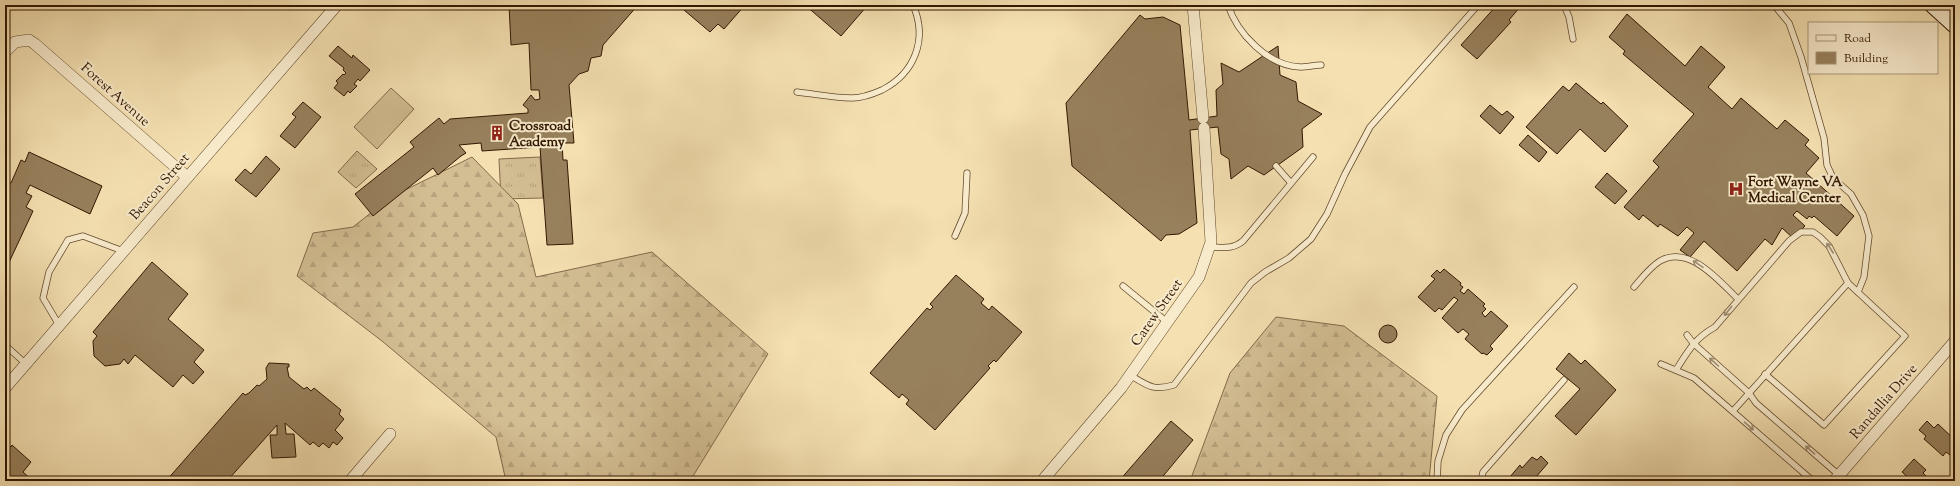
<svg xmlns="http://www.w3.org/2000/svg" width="1960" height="486" font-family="'Sorts Mill Goudy',serif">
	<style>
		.grass { fill: url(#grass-tufts); stroke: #826a4a }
		.forest { fill: url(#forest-firs); stroke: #826a4a }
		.pitch { fill: #d3be93; stroke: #826a4a }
		.building { fill: #97805c; stroke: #321700 }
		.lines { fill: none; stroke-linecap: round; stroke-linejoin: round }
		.service-casing { stroke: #62492c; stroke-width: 7 }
		.minor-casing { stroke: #62492c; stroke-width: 12 }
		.secondary-casing { stroke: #321700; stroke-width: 18 }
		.service { stroke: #f8ebcc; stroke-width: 5.5 }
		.minor { stroke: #f8ebcc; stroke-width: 11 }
		.secondary { stroke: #f8ebcc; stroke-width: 16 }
		.oneway { stroke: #9f8c70 }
		.labels { text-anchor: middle; stroke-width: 4; stroke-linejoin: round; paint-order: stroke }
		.street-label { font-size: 14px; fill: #321700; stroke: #f8ebcc }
		.poi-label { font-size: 14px; font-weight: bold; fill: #321700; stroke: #f8ebcc; text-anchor: start }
	</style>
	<defs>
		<pattern id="grass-tufts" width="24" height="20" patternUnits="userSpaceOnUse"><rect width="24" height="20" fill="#d3be93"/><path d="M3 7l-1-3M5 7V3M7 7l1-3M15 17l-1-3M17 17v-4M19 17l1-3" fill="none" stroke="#b6a37d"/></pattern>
		<pattern id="forest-firs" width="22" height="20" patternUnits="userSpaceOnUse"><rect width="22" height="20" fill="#d3be93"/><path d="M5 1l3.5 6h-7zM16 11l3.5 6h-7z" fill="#b6a37d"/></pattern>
	</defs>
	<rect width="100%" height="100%" fill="#f4e0b1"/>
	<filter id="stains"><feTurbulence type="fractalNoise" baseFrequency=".005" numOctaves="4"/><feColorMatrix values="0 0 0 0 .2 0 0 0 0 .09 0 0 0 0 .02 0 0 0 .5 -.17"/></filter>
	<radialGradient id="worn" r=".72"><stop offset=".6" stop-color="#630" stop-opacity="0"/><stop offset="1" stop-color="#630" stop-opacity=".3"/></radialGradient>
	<!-- grass -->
	<g class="grass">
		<path d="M357,151L377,169L356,188L338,172Z"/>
		<path d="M540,157L543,198L501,199L499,159Z"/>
	</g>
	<!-- forest -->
	<g class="forest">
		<path d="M472,157L518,204L536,277L652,252L768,354L690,481H506L496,437L382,341L297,276L313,233L353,227L391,197Z"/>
		<path d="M1276,317L1344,326L1437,396L1429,481H1190L1230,373Z"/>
	</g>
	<!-- pitch -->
	<path class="pitch" d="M391,88L414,109L377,149L354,127Z"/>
	<!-- building -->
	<g class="building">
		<path d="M509,5H638L603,45L601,56L591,58L588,71L579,74L569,85L574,143H562L563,160H567L573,244L547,245L540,147L482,151L481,143L459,145L466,153L461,156L438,175L433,168L373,216L355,194L414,147L410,142L439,118L444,124L450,119L528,113V109L523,105L531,95L535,100L540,99L539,90H531L529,43L511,45Z"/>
		<path d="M689,5H745L724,29L718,24L710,32L684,10Z"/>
		<path d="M805,5H866L867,6L841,36Z"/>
		<path d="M1497,5H1518L1520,7L1509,20L1511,22L1477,59L1461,45Z"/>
		<path d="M1627,14L1685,66L1701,46L1725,67L1708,87L1732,109L1741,98L1777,129L1785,120L1809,140L1805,145L1819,158L1806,173L1854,216L1837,236L1814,216L1812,218L1809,216L1807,219L1797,211L1793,215L1805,226L1793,238L1782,228L1772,245L1765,239L1737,271L1704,241L1690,257L1680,250L1694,233L1687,227L1678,236L1660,224L1658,227L1643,215L1639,220L1624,207L1659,167L1653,161L1694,114L1623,54L1625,51L1609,37Z"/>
		<path d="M1140,15L1145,19L1163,17L1180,25L1189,120L1217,116L1216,90L1223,84L1221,63L1239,72L1278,46L1280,75L1296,82L1298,101L1322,114L1302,129L1303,147L1264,175L1248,166L1231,179L1229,159L1221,154L1218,127L1190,130L1197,223L1179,234L1166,235L1161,241L1072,166L1066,103Z"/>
		<path d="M338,46L352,58L353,55L370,70L360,81L358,79L354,84L357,86L350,93L348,91L344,96L334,88L338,83L336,81L343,74L344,75L346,73L343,70L344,68L329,56Z"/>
		<path d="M1576,83L1601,104L1603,102L1628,126L1605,152L1580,129L1557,154L1526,127L1563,86L1569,91Z"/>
		<path d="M303,102L321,117L295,148L280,136L296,117L292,114Z"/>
		<path d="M1490,105L1502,115L1507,111L1514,117L1500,134L1480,116Z"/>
		<path d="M1528,135L1547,152L1539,162L1519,145Z"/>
		<path d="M29,152L102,186L90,214L30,185L26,193L32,196L26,207L33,211L5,271V186L7,182L11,183L21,160L25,162Z"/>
		<path d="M266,156L280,169L256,197L235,180L245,169L251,174Z"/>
		<path d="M1607,173L1627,191L1615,204L1595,187Z"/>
		<path d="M152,262L188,294L168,319L204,350L194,362L204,372L193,384L183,375L173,387L135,355L128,364L124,359L120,364L105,366L94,356L93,341L97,336L93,332Z"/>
		<path d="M1444,269L1461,283L1460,285L1463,287L1460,291L1464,294L1468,289L1485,304L1483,306L1486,309L1482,313L1485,317L1491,311L1508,326L1490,346L1493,349L1487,355L1483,353L1482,354L1465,339L1469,334L1463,329L1458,333L1442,318L1458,300L1454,297L1442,310L1439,308L1435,312L1418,297L1435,279L1431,276L1437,270L1440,273Z"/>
		<path d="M956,275L984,299L981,303L989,310L992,306L1022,332L996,362L994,360L988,366L990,368L935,430L906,404L909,400L902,394L899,398L870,373L927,308L930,310L933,307L930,304Z"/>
		<circle cx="1388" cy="334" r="9"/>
		<path d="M1569,353L1581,364L1585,360L1616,390L1576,435L1555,416L1580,389L1556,369Z"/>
		<path d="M269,363L289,364V367H287L289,377L304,389L307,387L311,391L314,388L341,410L339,414L344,419L335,430L343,438L337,445L333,442L329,448L323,443L319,447L313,442L310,445L285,423L286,434H294L296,457L272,458L270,435H277V425L227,481H166L243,393L245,395L249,393L257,385L259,386L267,379L266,368Z"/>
		<path d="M1171,421L1193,440L1159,481H1119Z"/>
		<path d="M1927,421L1934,428L1938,424L1955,440L1952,443L1955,446L1954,458L1946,452L1943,456L1924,439L1926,436L1919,430Z"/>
		<path d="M5,442L11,447L12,445L31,462L23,472L33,481H5Z"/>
		<path d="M1541,456L1548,463L1536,477L1539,479L1538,481H1510L1511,480L1509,478L1520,465L1522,468L1532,457L1537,460Z"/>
		<path d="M1914,459L1926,470L1923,473L1928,478L1925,481H1912L1902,472Z"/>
	</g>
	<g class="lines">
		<!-- service casing -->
		<g class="service-casing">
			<g id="service">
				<path d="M1228,5C1237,33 1268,66 1300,67C1307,67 1315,65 1321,65"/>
				<path d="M1564,5L1569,17L1573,39"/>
				<path d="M1774,5L1789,23L1801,57L1824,138L1827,165L1833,178L1851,194L1863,215L1869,236L1864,277L1858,292"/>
				<path d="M797,92C815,94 834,98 852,98C862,98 873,94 882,90C915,73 928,39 913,5"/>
				<path d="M1276,166L1291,183"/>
				<path d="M955,236L965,213L967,173"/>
				<path d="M1209,247C1222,247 1232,250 1243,241L1313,157"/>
				<path d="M1123,286L1167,322"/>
				<path d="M1634,287C1642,278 1650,267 1660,261C1689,244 1719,281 1738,299"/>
				<path d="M59,325L43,298L49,272L68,240L83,236L123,251"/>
				<path d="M1687,335L1693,343L1749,393L1756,403L1839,475"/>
				<path d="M5,345L26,364"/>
				<path d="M1661,364L1694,378L1813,481"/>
				<path d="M1676,370C1688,351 1695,338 1715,327L1789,241L1801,232H1813L1820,237L1829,246L1848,283L1905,336L1824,425L1765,374"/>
				<path d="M1130,375C1148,386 1153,391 1174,385L1251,283L1265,272L1289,258L1311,239L1327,214L1345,174L1370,127L1478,5"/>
				<path d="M1733,411L1848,283"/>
				<path d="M1437,481L1438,461L1446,435L1462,410L1574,287"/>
				<path d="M1481,481L1483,472L1564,380"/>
			</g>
		</g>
		<!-- minor casing -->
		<g class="minor-casing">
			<g id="minor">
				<path d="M1193,5L1203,118"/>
				<path d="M5,52L15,42L29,40L35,44L187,177"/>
				<path d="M5,388L337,5"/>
				<path d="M350,481L390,434"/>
				<path d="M1042,481L1121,388L1199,277L1211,242L1204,128"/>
				<path d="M1834,481L1955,341"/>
			</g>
		</g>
		<!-- secondary casing -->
		<g class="secondary-casing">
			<path id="secondary" d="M1933,5L1955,25"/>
		</g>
		<!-- service -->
		<use href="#service" class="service"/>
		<!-- minor -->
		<use href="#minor" class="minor"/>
		<!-- secondary -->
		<use href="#secondary" class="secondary"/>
	</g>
	<!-- one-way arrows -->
	<defs><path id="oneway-shaft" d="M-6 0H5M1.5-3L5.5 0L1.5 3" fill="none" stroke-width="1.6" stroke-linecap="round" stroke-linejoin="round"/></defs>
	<g class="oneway">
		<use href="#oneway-shaft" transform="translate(1830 248) rotate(-123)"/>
		<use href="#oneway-shaft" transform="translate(1698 264) rotate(-146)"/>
		<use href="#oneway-shaft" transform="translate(1728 311) rotate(129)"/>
		<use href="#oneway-shaft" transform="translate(1714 362) rotate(-138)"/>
		<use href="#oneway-shaft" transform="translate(1749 426) rotate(41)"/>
		<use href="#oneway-shaft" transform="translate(1810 450) rotate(-139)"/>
	</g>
	<!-- icons -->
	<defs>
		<g id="building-bare" transform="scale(1.2)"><path d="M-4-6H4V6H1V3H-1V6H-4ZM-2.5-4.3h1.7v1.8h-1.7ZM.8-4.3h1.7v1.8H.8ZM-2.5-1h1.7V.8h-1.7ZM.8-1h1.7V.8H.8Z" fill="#8f2418" stroke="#f8ebcc" stroke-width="2.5" paint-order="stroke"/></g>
		<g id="hospital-bare" transform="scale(1.2)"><path d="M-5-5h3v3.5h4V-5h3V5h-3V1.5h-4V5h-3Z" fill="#8f2418" stroke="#f8ebcc" stroke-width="2.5" paint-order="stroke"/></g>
	</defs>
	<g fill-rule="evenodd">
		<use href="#building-bare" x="497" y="133"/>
		<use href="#hospital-bare" x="1736" y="189"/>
	</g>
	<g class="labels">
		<!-- street labels -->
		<g class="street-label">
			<text transform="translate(116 94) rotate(42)" y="5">Forest Avenue</text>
			<text transform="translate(159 186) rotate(-49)" y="5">Beacon Street</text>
			<text transform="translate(1156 312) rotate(-55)" y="5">Carew Street</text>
			<text transform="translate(1883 401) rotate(-49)" y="5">Randallia Drive</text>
		</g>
		<!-- poi labels -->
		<g class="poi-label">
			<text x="509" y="130">Crossroad<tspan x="509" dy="16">Academy</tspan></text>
			<text x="1748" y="186">Fort Wayne VA<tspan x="1748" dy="16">Medical Center</tspan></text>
		</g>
	</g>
	<!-- margin -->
	<rect width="1960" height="486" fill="none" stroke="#f4e0b1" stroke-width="20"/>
	<rect x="6" y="6" width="1948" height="474" fill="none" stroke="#321700" stroke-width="2"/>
	<rect x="10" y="10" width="1940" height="466" fill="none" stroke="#321700"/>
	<!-- legend -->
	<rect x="1808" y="22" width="130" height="52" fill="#f8ebcc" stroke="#a9967a"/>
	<rect x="1816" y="35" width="20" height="6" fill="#f8ebcc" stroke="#a9967a"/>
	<text x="1844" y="42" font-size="12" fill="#321700">Road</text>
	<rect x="1816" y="52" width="20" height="12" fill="#97805c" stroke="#a9967a"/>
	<text x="1844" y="62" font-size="12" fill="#321700">Building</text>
	<rect width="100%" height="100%" filter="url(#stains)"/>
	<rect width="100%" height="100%" fill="url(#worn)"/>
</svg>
